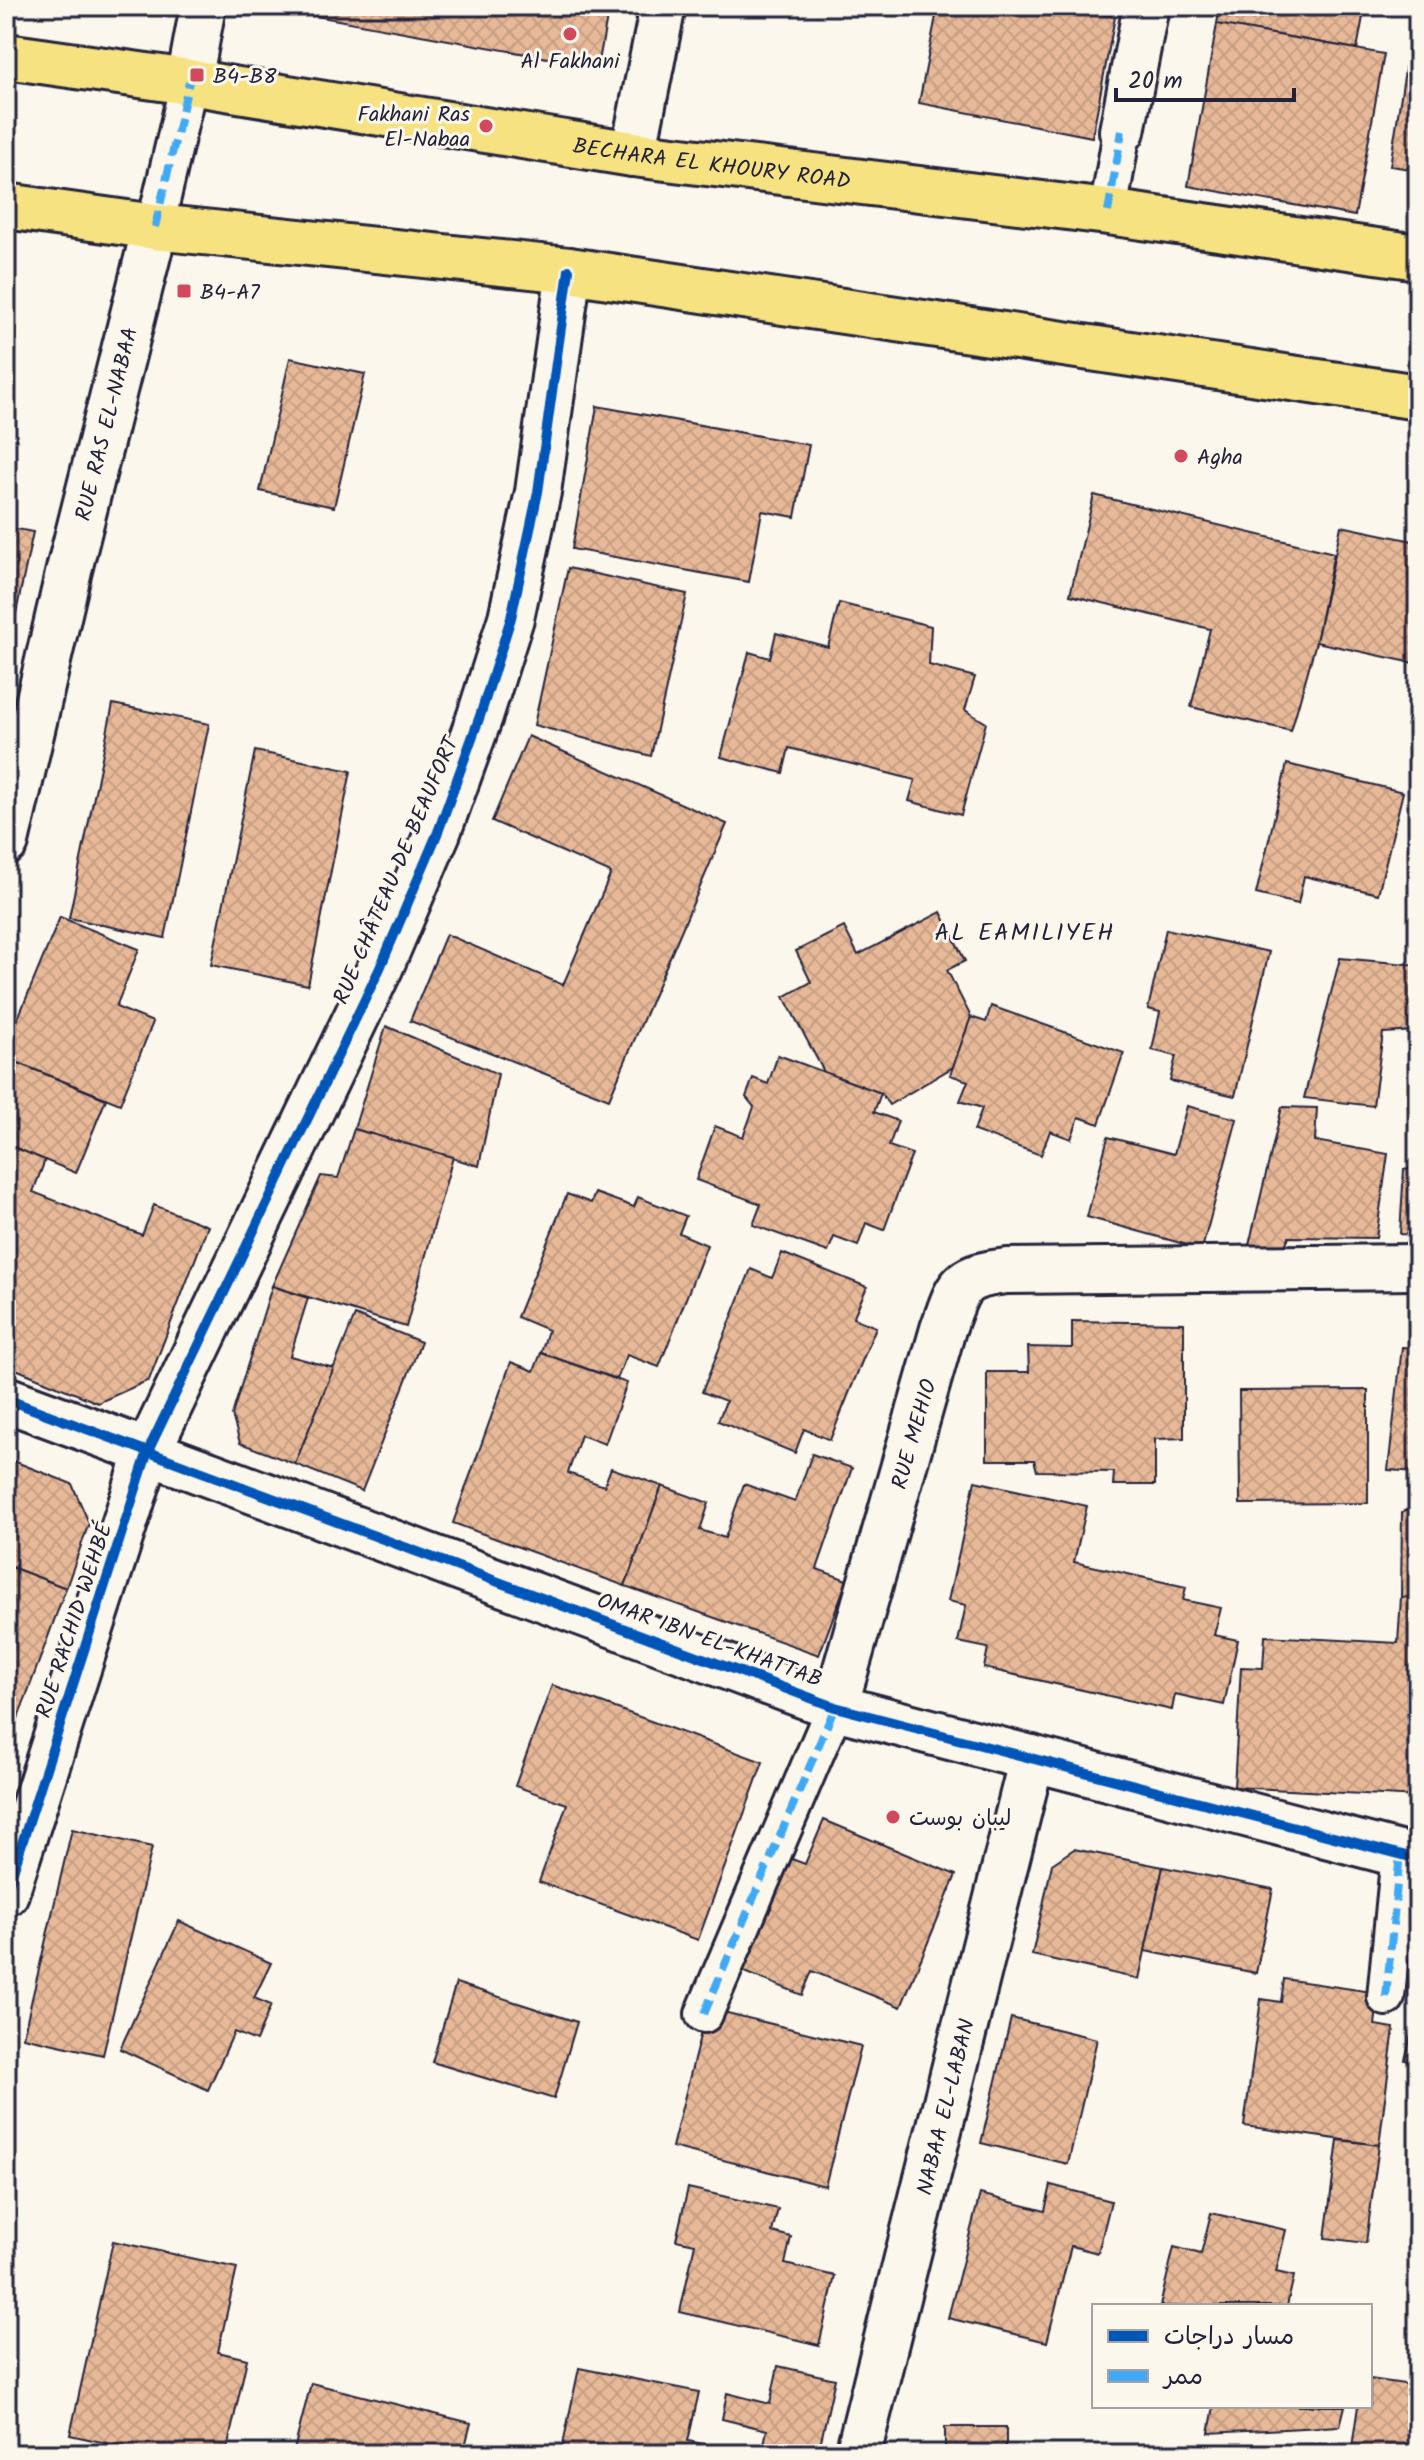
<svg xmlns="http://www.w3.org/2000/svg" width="1424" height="2460" font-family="Kalam,'Playpen Sans Arabic',sans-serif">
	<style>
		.building { fill: url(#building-cross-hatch); stroke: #22223b; stroke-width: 2 }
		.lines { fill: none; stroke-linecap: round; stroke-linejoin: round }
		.pedestrian-casing { stroke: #22223b; stroke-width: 42 }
		.minor-casing { stroke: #22223b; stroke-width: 50 }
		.tertiary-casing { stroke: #22223b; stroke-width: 50 }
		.primary-casing { stroke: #22223b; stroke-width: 50 }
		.pedestrian { stroke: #fbf7ec; stroke-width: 36 }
		.minor { stroke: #fbf7ec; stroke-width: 44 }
		.tertiary { stroke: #fbf7ec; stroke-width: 44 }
		.primary { stroke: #f7e281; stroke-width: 44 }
		.quiet { stroke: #3fa9f5; stroke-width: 8; stroke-dasharray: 16 8; stroke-linecap: butt }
		.cycleway-casing { stroke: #fbf7ec; stroke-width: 15 }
		.cycleway { stroke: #0057b8; stroke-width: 10 }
		.poi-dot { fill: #d1495b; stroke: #fbf7ec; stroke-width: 3 }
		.labels { text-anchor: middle; stroke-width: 6; stroke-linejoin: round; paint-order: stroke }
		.poi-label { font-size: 22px; fill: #22223b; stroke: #fbf7ec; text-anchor: start }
		.street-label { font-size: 22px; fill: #22223b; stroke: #fbf7ec }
		.neighbourhood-label { font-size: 24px; letter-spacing: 2px; fill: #22223b; stroke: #fbf7ec }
	</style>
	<defs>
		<pattern id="building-cross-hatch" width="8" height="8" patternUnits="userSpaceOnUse" patternTransform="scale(2)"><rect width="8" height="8" fill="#e8b998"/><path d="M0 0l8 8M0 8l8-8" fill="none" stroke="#c79f84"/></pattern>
	</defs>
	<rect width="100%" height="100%" fill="#fbf7ec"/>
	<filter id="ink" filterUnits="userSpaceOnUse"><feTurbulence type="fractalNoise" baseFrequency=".0125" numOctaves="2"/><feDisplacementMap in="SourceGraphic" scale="16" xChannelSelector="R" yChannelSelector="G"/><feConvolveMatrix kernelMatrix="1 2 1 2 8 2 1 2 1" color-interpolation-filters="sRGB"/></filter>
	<g filter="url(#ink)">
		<!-- building -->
		<g class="building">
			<path d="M289,6H609L598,67L288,11Z"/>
			<path d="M938,6H1060L1115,17L1092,137L919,103Z"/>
			<path d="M1220,6H1365L1357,49L1217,24Z"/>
			<path d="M1415,6H1418V170L1390,166Z"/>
			<path d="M1217,24L1384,54L1355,216L1188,186Z"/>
			<path d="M290,358L365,374L334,507L260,491Z"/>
			<path d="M597,406L809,445L795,517L762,511L749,582L572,549Z"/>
			<path d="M1094,495L1334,553L1316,642L1291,731L1191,707L1210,629L1070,595Z"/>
			<path d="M1341,526L1418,542V664L1316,642Z"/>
			<path d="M6,527L33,532L6,661Z"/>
			<path d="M568,568L687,594L651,756L534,725Z"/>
			<path d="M839,603L931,626L929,665L975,677L965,710L986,723L961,815L909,801L915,780L789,748L783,773L721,757L749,652L770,658L776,633L828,647Z"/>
			<path d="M113,704L209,724L165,938L69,918Z"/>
			<path d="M528,736L727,824L609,1099L410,1021L446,934L563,985L611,873L492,821Z"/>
			<path d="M255,751L351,771L308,985L211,965Z"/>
			<path d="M1287,764L1403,792L1378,894L1304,876L1298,904L1256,894Z"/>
			<path d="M941,912L965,961L947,970L971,1017L953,1067L889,1105L881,1093L824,1072L784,997L811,982L796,951L844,927L858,955Z"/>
			<path d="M60,917L139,949L116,1007L153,1022L120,1104L6,1058V1047Z"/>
			<path d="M1166,929L1269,952L1235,1096L1170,1081L1176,1056L1152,1050L1160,1012L1148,1009Z"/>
			<path d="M1340,958L1418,965V1031L1383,1033L1373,1106L1304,1098Z"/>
			<path d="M991,1006L1124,1053L1099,1124L1079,1117L1071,1139L1050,1131L1041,1155L974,1131L982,1108L960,1101L968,1081L950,1075L971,1017L986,1022Z"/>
			<path d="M386,1026L498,1074L479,1166L354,1129Z"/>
			<path d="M778,1055L881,1093L874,1112L898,1121L889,1146L912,1154L884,1230L866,1223L858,1246L834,1237L828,1252L753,1225L761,1204L696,1180L715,1126L743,1137L754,1107L746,1097L753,1078L768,1084Z"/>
			<path d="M6,1058L106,1099L76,1173L6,1144Z"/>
			<path d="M1187,1106L1237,1119L1202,1249L1087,1217L1108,1137L1174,1154Z"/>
			<path d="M1282,1107L1317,1108L1315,1141L1388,1154L1376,1238L1289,1237L1281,1255L1249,1245Z"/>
			<path d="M354,1129L453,1157L406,1327L272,1286L321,1176L338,1178Z"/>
			<path d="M6,1144L45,1160L33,1192L142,1235L154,1205L208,1226L149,1380L98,1403L6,1365Z"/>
			<path d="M1404,1169H1418V1235L1400,1234Z"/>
			<path d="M595,1193L634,1207L638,1197L686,1216L679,1233L707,1245L659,1367L627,1355L617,1379L541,1353L548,1330L517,1317L567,1194L591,1203Z"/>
			<path d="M782,1253L867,1287L853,1318L876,1327L830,1440L804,1429L795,1453L718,1421L726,1401L702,1392L751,1269L772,1278Z"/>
			<path d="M272,1286L308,1298L290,1356L334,1368L295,1464L240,1443L232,1415Z"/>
			<path d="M355,1315L421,1342L362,1491L295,1464Z"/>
			<path d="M1072,1321L1184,1323V1438L1155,1439V1485H1113L1114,1472L1037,1471L1034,1460H987V1372H1029L1028,1347L1072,1348Z"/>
			<path d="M1402,1347L1418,1348V1472L1388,1470Z"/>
			<path d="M541,1353L627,1383L605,1444L581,1435L568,1473L604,1486L611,1468L662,1486L625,1586L453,1523L511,1362L534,1371Z"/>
			<path d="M1368,1390V1503L1240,1504L1239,1391Z"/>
			<path d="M812,1454L852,1468L817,1569L847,1580L819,1655L625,1586L662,1486L709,1503L700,1530L725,1538L744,1484L795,1502Z"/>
			<path d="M6,1458L72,1484L89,1523L66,1588L6,1565Z"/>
			<path d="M975,1481L1087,1506L1074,1562L1186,1587L1183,1600L1221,1608L1214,1635L1238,1640L1224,1705L1175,1694L1172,1710L984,1668L988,1648L958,1642L966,1605L948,1601Z"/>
			<path d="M1418,1504V1598L1401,1597L1402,1512Z"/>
			<path d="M6,1565L66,1588L6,1751Z"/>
			<path d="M1401,1597L1418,1598V1797L1234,1787L1241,1667L1263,1668L1265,1636L1398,1643Z"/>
			<path d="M552,1685L763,1762L698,1940L539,1882L567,1804L515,1786Z"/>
			<path d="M824,1820L956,1875L901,2007L812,1971L802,1995L735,1968L781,1855L805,1864Z"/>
			<path d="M72,1829L152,1847L103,2055L23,2037Z"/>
			<path d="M1074,1849L1163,1867L1139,1979L1032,1955L1052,1864Z"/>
			<path d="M1163,1867L1273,1889L1256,1973L1145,1951Z"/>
			<path d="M179,1921L271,1963L254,1998L271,2005L256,2041L234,2032L208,2090L120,2049Z"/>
			<path d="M1284,1979L1379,1993L1375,2025L1394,2028L1379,2145L1244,2126L1261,1999L1281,2002Z"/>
			<path d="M456,1983L577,2022L554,2099L432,2062Z"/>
			<path d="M1418,2005V2063L1405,2060Z"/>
			<path d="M707,2008L861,2046L825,2186L672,2147Z"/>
			<path d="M1011,2018L1097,2039L1068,2164L981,2143Z"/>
			<path d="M1338,2140L1379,2145L1366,2243L1325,2238Z"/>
			<path d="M1051,2185L1111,2201L1098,2253L1071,2246L1047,2342L948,2318L980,2194L1045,2211Z"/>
			<path d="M688,2188L778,2209L772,2232L791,2237L785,2264L835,2276L819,2345L680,2312L695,2244L676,2240Z"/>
			<path d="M1211,2213L1286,2230L1276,2272L1294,2276L1287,2306H1160L1174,2247L1201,2254Z"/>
			<path d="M1418,2231V2271L1412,2270Z"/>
			<path d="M113,2241L237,2268L218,2352L247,2359L226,2454H156L70,2435Z"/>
			<path d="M778,2366L835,2379L818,2454H762L767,2430L722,2419L727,2393L770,2404Z"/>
			<path d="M579,2368L699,2392L688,2441L718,2447L717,2454H561Z"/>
			<path d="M1370,2379L1418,2386V2454H1351L1358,2406H1370Z"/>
			<path d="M311,2383L471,2423L463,2454H293Z"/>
			<path d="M1214,2406H1345L1340,2426L1209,2433Z"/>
			<rect x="945" y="2427" width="61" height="27"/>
			<path d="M1327,2444V2454H1107V2450Z"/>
		</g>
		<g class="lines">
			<!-- pedestrian casing -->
			<g class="pedestrian-casing">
				<g id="pedestrian">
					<path d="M1108,212L1122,131"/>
					<path d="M155,227L189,82"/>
					<path d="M1386,1997L1400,1854"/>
					<path d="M704,2014L835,1707"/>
				</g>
			</g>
			<!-- minor casing -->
			<g class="minor-casing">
				<g id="minor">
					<path d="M1122,131L1146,6"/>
					<path d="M633,154L663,6"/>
					<path id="s1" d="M835,1707L943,1329C959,1285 957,1277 1007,1271L1418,1267"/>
					<path d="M6,1893L148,1451L380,968L438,832L480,716L511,618L538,492L569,270"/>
					<path id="s2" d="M858,2454L1032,1758"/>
				</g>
			</g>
			<!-- tertiary casing -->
			<g class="tertiary-casing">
				<g id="tertiary">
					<path d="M189,82L203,6"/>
					<path id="s3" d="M6,842L69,570L155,227"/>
					<path d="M6,1399L835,1707L1418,1859"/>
				</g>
			</g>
			<!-- primary casing -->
			<g class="primary-casing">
				<g id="primary">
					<path id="s4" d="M6,56L189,82L633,154L1108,212L1418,257"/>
					<path d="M6,206L155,227L569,270L1418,397"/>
				</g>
			</g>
			<!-- pedestrian -->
			<use href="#pedestrian" class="pedestrian"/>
			<!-- minor -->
			<use href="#minor" class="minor"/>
			<!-- tertiary -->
			<use href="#tertiary" class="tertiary"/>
			<!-- primary -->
			<use href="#primary" class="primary"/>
			<!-- quiet -->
			<g class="quiet">
				<path d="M1108,212L1122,131"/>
				<path d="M155,227L189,82"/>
				<path d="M1386,1997L1400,1854"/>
				<path d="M704,2014L835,1707"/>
			</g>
			<!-- cycleway casing -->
			<g class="cycleway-casing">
				<g id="cycleway">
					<path d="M6,1399L835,1707L1418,1859"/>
					<path d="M6,1893L148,1451L380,968L438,832L480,716L511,618L538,492L569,270"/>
				</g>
			</g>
			<!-- cycleway -->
			<use href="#cycleway" class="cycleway"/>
		</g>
	</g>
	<!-- markers -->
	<g class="poi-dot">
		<circle cx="570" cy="34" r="8"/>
		<rect x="189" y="67" width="16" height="16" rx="4"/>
		<circle cx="486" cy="126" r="8"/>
		<rect x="176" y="283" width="16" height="16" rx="4"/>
		<circle cx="1181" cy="456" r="8"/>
		<circle cx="893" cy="1817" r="8"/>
	</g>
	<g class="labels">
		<!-- poi labels -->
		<g class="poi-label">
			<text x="570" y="68" text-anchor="middle">Al Fakhani</text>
			<text x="213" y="83">B4-B8</text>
			<text x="470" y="121" text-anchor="end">Fakhani Ras<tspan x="470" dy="25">El-Nabaa</tspan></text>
			<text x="200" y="299">B4-A7</text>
			<text x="1197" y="464">Agha</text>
			<text x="909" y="1825">ليبان بوست</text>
		</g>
		<!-- street labels -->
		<g class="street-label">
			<text dy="8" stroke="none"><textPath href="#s4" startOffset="714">BECHARA EL KHOURY ROAD</textPath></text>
			<text dy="8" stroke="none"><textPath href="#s3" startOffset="430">RUE RAS EL-NABAA</textPath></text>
			<text transform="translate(395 870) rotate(-67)" y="8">RUE CHÂTEAU DE BEAUFORT</text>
			<text dy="8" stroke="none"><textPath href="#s1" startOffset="284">RUE MEHIO</textPath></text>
			<text transform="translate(73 1620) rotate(-72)" y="8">RUE RACHID WEHBÉ</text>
			<text transform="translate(710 1639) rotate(20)" y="8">OMAR IBN EL-KHATTAB</text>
			<text dy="8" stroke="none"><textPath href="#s2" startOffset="358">NABAA EL-LABAN</textPath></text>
		</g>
		<!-- neighbourhood labels -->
		<g class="neighbourhood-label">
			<text x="1025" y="940">AL EAMILIYEH</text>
		</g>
	</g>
	<!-- margin -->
	<rect width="1424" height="2460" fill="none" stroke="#fbf7ec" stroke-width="32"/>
	<rect x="16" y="16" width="1392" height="2428" fill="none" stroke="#22223b" stroke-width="3" filter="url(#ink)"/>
	<!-- legend -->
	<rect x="1092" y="2304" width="280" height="104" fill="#fbf7ec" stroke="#a4a2a5" stroke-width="2"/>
	<rect x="1108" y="2330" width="40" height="12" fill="#0057b8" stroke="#a4a2a5" stroke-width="2"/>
	<text x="1164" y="2344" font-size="24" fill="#22223b">مسار دراجات</text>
	<rect x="1108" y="2370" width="40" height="12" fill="#3fa9f5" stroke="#a4a2a5" stroke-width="2"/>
	<text x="1164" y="2384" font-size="24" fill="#22223b">ممر</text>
	<!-- scale -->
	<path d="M1116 88v12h178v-12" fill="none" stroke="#22223b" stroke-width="4"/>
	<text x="1128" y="88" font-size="24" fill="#22223b" stroke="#fbf7ec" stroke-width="6" paint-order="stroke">20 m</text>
</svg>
